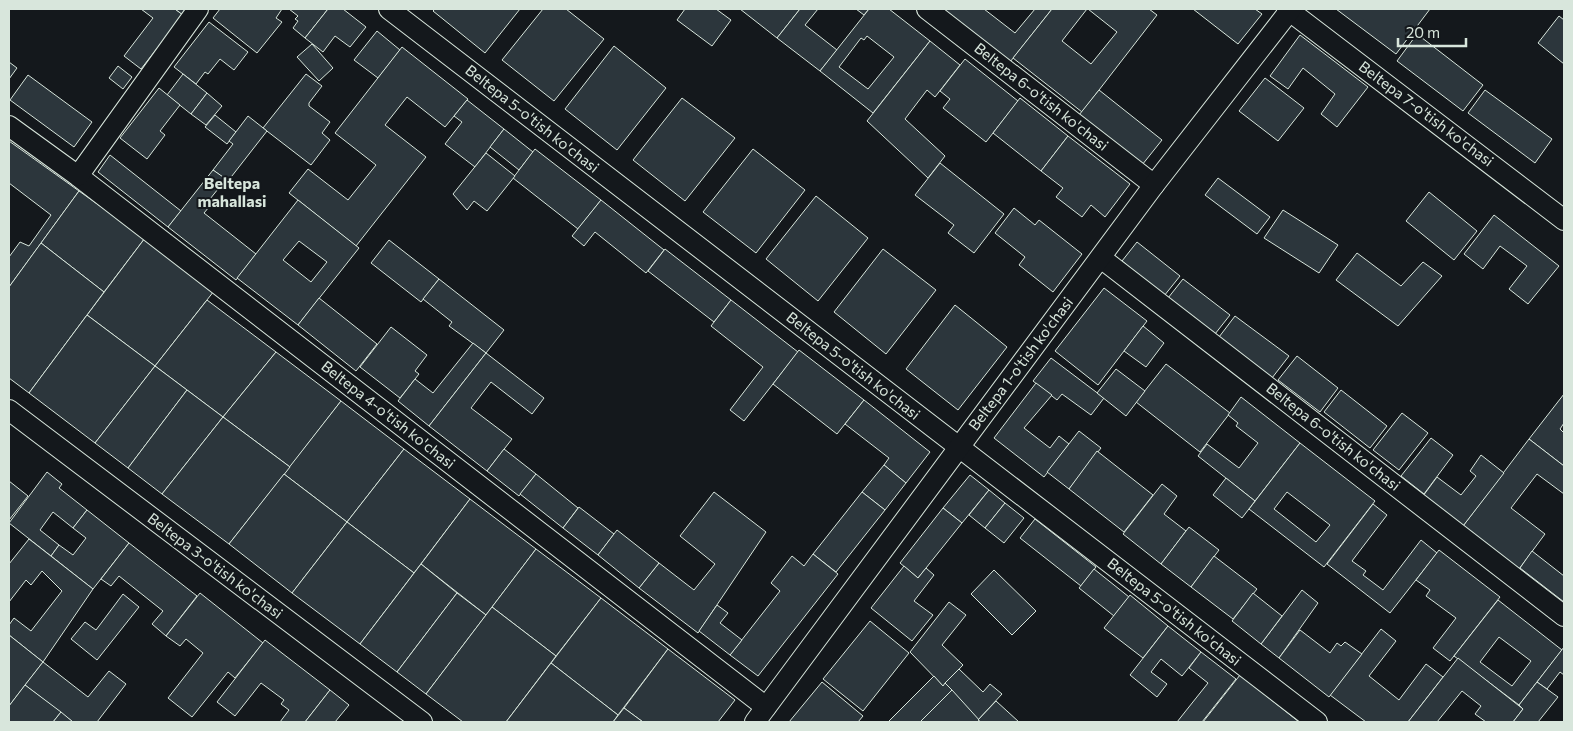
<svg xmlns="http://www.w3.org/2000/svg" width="1573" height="731" font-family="Commissioner,sans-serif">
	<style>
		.building { fill: #2c363c; stroke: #d8e6dc; fill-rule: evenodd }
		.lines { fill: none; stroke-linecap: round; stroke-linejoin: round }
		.minor-casing { stroke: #d8e6dc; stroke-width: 22 }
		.minor { stroke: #14181c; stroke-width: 20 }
		.labels { text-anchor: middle; stroke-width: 4; stroke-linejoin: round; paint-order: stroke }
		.street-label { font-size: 15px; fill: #d8e6dc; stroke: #14181c }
		.neighbourhood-label { font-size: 16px; font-weight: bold; fill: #d8e6dc; stroke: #14181c }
	</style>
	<rect width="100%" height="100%" fill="#14181c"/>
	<!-- building -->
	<g class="building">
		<path d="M141,9H175L183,15L141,69L124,56L153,18Z"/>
		<path d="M175,9H187L183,15Z"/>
		<path d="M220,9H282L276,18L282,22L257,53L213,18Z"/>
		<path d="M289,9H328L305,38L293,28L298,21L295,19L298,16Z"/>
		<path d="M328,9H343L366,27L350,47L335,36L323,52L305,38Z"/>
		<path d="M435,9H520L485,53L433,11Z"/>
		<path d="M543,9H566L604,39L554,101L502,60Z"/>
		<path d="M685,9H716L731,20L712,46L677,20Z"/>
		<path d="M740,9H800L777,38Z"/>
		<path d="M800,9H818L805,25L837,50L820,71L777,38Z"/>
		<path d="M856,9H869L864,15Z"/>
		<path d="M869,9H889L930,41L873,113L820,71ZM867,36L894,57L868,89L839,67L861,38L864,40Z"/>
		<path d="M943,9H984L1015,33L1035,9H1052L1010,62Z"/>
		<path d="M1052,9H1087L1062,41L1091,64L1117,32L1088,9H1149L1157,15L1082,112L1013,58Z"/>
		<path d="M1193,9H1255L1262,14L1238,44Z"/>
		<path d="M1336,9H1430L1396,54Z"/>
		<path d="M1559,16L1564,20V64L1538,43Z"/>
		<path d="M209,22L248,52L234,70L220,59L208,74L205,72L196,84L174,67Z"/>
		<path d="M377,31L400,50L378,78L354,60Z"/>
		<path d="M1417,34L1483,85L1463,111L1397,61Z"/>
		<path d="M1300,35L1368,87L1337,127L1321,114L1335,94L1303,68L1288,89L1270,76Z"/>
		<path d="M930,41L960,65L935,97L927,90L905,119L945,156L928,178L867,121Z"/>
		<path d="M312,44L333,68L319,81L297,57Z"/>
		<path d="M614,46L666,88L617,150L565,109Z"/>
		<path d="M402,47L468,99L445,127L407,97L385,125L426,157L356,246L289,193L308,169L348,200L376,165L335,133Z"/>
		<path d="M965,59L1018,101L986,142L943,108L950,99L940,91Z"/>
		<path d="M9,62L17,68L9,79Z"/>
		<path d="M118,66L132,77L123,89L109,78Z"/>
		<path d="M183,74L207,93L191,114L167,95Z"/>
		<path d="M306,74L322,86L309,103V106L330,122L322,133L330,140L311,165L263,128Z"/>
		<path d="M28,75L92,122L74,147L10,100Z"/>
		<path d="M1265,78L1304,108L1278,141L1239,111Z"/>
		<path d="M159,88L180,105L160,131L165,135L147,159L120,138Z"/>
		<path d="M1099,90L1162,140L1142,165L1079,115Z"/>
		<path d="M1485,90L1552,139L1535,163L1468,113Z"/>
		<path d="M207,93L222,106L206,125L191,114Z"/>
		<path d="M682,98L735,138L685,201L633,160Z"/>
		<path d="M1020,98L1068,136L1041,171L993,133Z"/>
		<path d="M467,100L504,129L475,167L445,144L462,122L454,116Z"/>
		<path d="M215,115L236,132L227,144L205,127Z"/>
		<path d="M248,116L267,131L228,181L213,170L233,144L229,141Z"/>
		<path d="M504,129L533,152L519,170L490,147Z"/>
		<path d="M1068,136L1130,184L1105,217L1091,205L1082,217L1056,197L1063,188L1041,171Z"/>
		<path d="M9,141L79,191L9,287V257L20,242L29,246L51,215L9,183Z"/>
		<path d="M535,149L601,200L578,229L513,178Z"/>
		<path d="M753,149L805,190L756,253L703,212Z"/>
		<path d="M486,153L515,176L487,211L474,201L467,210L453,194Z"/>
		<path d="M110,155L181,211L168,227L98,172Z"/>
		<path d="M940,163L1004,214L974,253L948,233L954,225L915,195Z"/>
		<path d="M213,170L226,179L210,199L214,201L204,213L256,254L236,280L168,227Z"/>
		<path d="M1218,178L1270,217L1257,234L1205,195Z"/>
		<path d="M79,191L145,238L104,292L41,243Z"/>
		<path d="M1429,192L1477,231L1454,260L1406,221Z"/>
		<path d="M816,196L868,238L818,301L766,259Z"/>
		<path d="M298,200L359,248L298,325L237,278ZM299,241L327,262L311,282L283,260Z"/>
		<path d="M601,200L664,250L646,273L595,232L584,246L572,236Z"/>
		<path d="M1014,208L1035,225L1039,220L1082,254L1053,292L1019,265L1025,257L995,233Z"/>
		<path d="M1283,210L1338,245L1319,273L1264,238Z"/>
		<path d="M1494,215L1559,266L1528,304L1509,289L1527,266L1500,246L1483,269L1464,254Z"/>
		<path d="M145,238L214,291L155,366L87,315Z"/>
		<path d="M389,240L439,279L421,302L371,263Z"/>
		<path d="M1137,242L1180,276L1164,296L1122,261Z"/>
		<path d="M41,243L104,292L29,393L9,378V287Z"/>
		<path d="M665,249L731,300L714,322L648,271Z"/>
		<path d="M883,249L936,290L886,354L834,312Z"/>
		<path d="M1357,253L1401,286L1423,262L1442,276L1398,326L1336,280Z"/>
		<path d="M439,279L504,330L486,353L449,326L452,322L423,299Z"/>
		<path d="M1183,279L1230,315L1215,334L1168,298Z"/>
		<path d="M1104,288L1147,321L1098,385L1055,351Z"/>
		<path d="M319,298L377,344L356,371L298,325Z"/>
		<path d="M207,300L276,352L223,417L155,366Z"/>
		<path d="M731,300L798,352L744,421L730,410L763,367L711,326Z"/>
		<path d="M955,305L1007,347L958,410L906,369Z"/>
		<path d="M87,315L155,366L95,443L29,393Z"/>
		<path d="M1235,316L1289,356L1272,378L1219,337Z"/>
		<path d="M1143,326L1164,343L1146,367L1124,351Z"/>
		<path d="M391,327L427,355L415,371L419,374L400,398L360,367Z"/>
		<path d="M473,343L486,353L429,426L398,401L415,379L433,393Z"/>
		<path d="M799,350L864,400L837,434L773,384Z"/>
		<path d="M276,352L341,401L290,467L223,417Z"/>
		<path d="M486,353L544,398L532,414L491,382L471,408L512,439L487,471L429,426Z"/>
		<path d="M1297,356L1338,388L1320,412L1278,380Z"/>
		<path d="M1051,358L1104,398L1091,415L1062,394L1057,400L1033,381Z"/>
		<path d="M1166,364L1230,413L1200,452L1136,402Z"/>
		<path d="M155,366L187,390L128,468L95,443Z"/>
		<path d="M1116,369L1145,391L1126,416L1097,393Z"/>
		<path d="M1036,383L1052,395L1024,428L1050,448L1059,436L1069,444L1044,477L994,438Z"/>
		<path d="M187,390L223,417L162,494L128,468Z"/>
		<path d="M1341,390L1387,426L1370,448L1324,412Z"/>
		<path d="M1564,394V423L1560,429L1564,433V466L1529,439Z"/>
		<path d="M1241,397L1300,443L1255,501L1198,456L1207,444L1239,468L1258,443L1236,426L1238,423L1228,415Z"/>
		<path d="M864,400L930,452L906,483L884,465L889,458L845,424Z"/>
		<path d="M341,401L404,449L347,522L284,474Z"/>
		<path d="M1402,413L1428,433L1399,470L1373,450Z"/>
		<path d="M223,417L290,467L229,544L162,494Z"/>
		<path d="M1079,431L1101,448L1069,489L1047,472Z"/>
		<path d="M1431,438L1453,455L1424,494L1401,476Z"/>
		<path d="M1529,439L1564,466V494L1537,474L1511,508L1545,534L1519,569L1463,526Z"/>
		<path d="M1300,443L1375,501L1324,567L1249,509ZM1287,492L1330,525L1316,542L1274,509Z"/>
		<path d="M404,449L470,499L414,573L347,522Z"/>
		<path d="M504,449L536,474L519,496L487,471Z"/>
		<path d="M1097,451L1153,495L1124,532L1069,489Z"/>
		<path d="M1481,455L1504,473L1463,526L1423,496L1437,477L1461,495L1476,476L1470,471Z"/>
		<path d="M884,465L906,483L885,510L862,492Z"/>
		<path d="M47,472L62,484L59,488L87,510L73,528L53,512L40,530L59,545L51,556L9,523Z"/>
		<path d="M284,474L347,522L292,593L229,544Z"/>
		<path d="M536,474L578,508L563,528L520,494Z"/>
		<path d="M970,475L989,490L962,523L943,508Z"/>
		<path d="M1226,478L1255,501L1242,518L1213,495Z"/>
		<path d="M9,481L28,496L9,520Z"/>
		<path d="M1162,484L1177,496L1164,514L1186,531L1161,564L1123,534Z"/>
		<path d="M989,490L1005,503L985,528L969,515Z"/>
		<path d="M714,492L766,532L698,633L639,588L659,563L694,590L715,564L680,536Z"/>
		<path d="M862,492L885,510L836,572L813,554Z"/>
		<path d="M470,499L536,549L486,615L421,564Z"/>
		<path d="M1005,503L1024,518L1004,543L985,528Z"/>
		<path d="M1373,504L1387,515L1352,561L1366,571L1363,575L1383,590L1421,540L1437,553L1390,613L1327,564Z"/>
		<path d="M579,507L614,534L598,555L563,528Z"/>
		<path d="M943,508L962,523L918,578L900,563Z"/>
		<path d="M87,510L129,543L93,589L51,556L59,545L73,555L86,538L73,528Z"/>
		<path d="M1035,519L1096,567L1081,586L1020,538Z"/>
		<path d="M347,522L414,573L360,644L292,593Z"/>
		<path d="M1189,527L1219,550L1191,587L1161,564Z"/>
		<path d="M617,530L659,563L639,588L598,555Z"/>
		<path d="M29,539L93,589L43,662L9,635V625L14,618L31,631L62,591L42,571L31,585L26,580L9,602V564Z"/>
		<path d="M129,543L197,596L166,636L152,624L163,611L119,576L111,586L101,579Z"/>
		<path d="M536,549L601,598L556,656L492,607Z"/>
		<path d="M1439,550L1500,597L1450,661L1433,648L1456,618L1426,596L1430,590L1416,580Z"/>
		<path d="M1532,551L1564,576V602L1520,568Z"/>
		<path d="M813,554L838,574L758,676L730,655L780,591L771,583L792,556L804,566Z"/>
		<path d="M1214,556L1257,589L1233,619L1191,587Z"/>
		<path d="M421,564L457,593L397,672L360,644Z"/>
		<path d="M904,566L918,578L926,568L934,575L914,601L933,615L912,641L871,608Z"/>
		<path d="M1094,569L1129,597L1114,616L1079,588Z"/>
		<path d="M994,570L1036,611L1012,635L971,594Z"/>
		<path d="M1302,590L1318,603L1279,658L1261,644Z"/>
		<path d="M200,593L263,643L235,678L228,672L192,717L168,698L203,653L186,639L180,646L166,636Z"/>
		<path d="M457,593L486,615L426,694L397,672Z"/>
		<path d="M1253,593L1282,616L1261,644L1232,621Z"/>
		<path d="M123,594L139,607L97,660L71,639L85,622L96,630Z"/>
		<path d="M1130,595L1168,626L1143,658L1104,628Z"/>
		<path d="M601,598L668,649L618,715L551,663Z"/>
		<path d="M1498,600L1562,650L1519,705L1454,656ZM1499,637L1531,661L1512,686L1480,662Z"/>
		<path d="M949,602L966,615L942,645L963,665L943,686L910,652Z"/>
		<path d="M717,605L728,613L720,623L742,640L730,655L699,631Z"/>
		<path d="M492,607L556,656L506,722H463L426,694Z"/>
		<path d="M870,621L909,653L863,711L823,679Z"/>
		<path d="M1168,626L1201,652L1182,676L1161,659L1151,672L1167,684L1157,697L1130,675Z"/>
		<path d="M1381,629L1396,641L1369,676L1399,700L1426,664L1443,677L1408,722H1366L1330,695Z"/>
		<path d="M1300,630L1330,653L1337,643L1341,646L1345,642L1362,654L1329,697L1279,658Z"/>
		<path d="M9,635L43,662L9,706Z"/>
		<path d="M265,640L330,690L305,722H280L289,710L281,704L284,700L261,683L235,716L217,702Z"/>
		<path d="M1564,647V675L1560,672L1547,689L1537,682Z"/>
		<path d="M668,649L735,700L718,722H643L624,708Z"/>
		<path d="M1201,652L1236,679L1202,722H1177L1208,683L1189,668Z"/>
		<path d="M1458,658L1523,709L1513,722H1486L1475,714L1481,706L1462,691L1437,722H1408Z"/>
		<path d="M43,662L88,697L109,671L126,684L97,722H73L25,685Z"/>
		<path d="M551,663L618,715L613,722H506Z"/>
		<path d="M959,669L983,692L990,684L1002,694L978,720L945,683Z"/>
		<path d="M1240,675L1299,722H1203Z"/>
		<path d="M934,676L943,686L945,683L952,690L920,722H888Z"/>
		<path d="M822,682L863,716L858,722H789Z"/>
		<path d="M1537,682L1558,697L1538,722H1513L1523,709L1519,705Z"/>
		<path d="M25,685L61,712L53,722H9V706Z"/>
		<path d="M330,690L349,705L335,722H305Z"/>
		<path d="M952,690L981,722H920Z"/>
		<path d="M996,701L1019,722H981L978,720Z"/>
		<path d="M624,708L643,722H613Z"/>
		<path d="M61,712L73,722H53Z"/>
	</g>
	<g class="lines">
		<!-- minor casing -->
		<g class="minor-casing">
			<g id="minor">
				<path d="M389,9L1317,722"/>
				<path d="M927,9L1154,185"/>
				<path d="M1287,9L1564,220"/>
				<path d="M9,126L78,176L766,707"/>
				<path d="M78,176L198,9"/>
				<path d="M1101,258L1564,616"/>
				<path d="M9,410L422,722"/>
				<path d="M755,722L1154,185L1291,9"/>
			</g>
		</g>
		<!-- minor -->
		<use href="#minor" class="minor"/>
	</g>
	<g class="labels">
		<!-- street labels -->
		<g class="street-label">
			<text transform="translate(1041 97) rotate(38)" y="5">Beltepa 6-o'tish ko'chasi</text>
			<text transform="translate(1426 114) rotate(37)" y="5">Beltepa 7-o'tish ko'chasi</text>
			<text transform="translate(532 119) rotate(38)" y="5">Beltepa 5-o'tish ko'chasi</text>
			<text transform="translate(1021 364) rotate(-53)" y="5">Beltepa 1-o'tish ko'chasi</text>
			<text transform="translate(853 366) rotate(38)" y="5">Beltepa 5-o'tish ko'chasi</text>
			<text transform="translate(388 415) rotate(38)" y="5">Beltepa 4-o'tish ko'chasi</text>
			<text transform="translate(1333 437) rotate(38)" y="5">Beltepa 6-o'tish ko'chasi</text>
			<text transform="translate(215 566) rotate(37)" y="5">Beltepa 3-o'tish ko'chasi</text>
			<text transform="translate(1174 612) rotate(38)" y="5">Beltepa 5-o'tish ko'chasi</text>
		</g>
		<!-- neighbourhood labels -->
		<g class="neighbourhood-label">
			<text x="232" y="189">Beltepa<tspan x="232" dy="18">mahallasi</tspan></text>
		</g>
	</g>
	<!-- border -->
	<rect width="1573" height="731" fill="none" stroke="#d8e6dc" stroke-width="20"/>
	<!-- scale -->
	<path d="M1398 38v8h68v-8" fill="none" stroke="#d8e6dc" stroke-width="2.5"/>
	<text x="1406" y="38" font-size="15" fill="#d8e6dc" stroke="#14181c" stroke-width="4" paint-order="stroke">20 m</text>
</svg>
